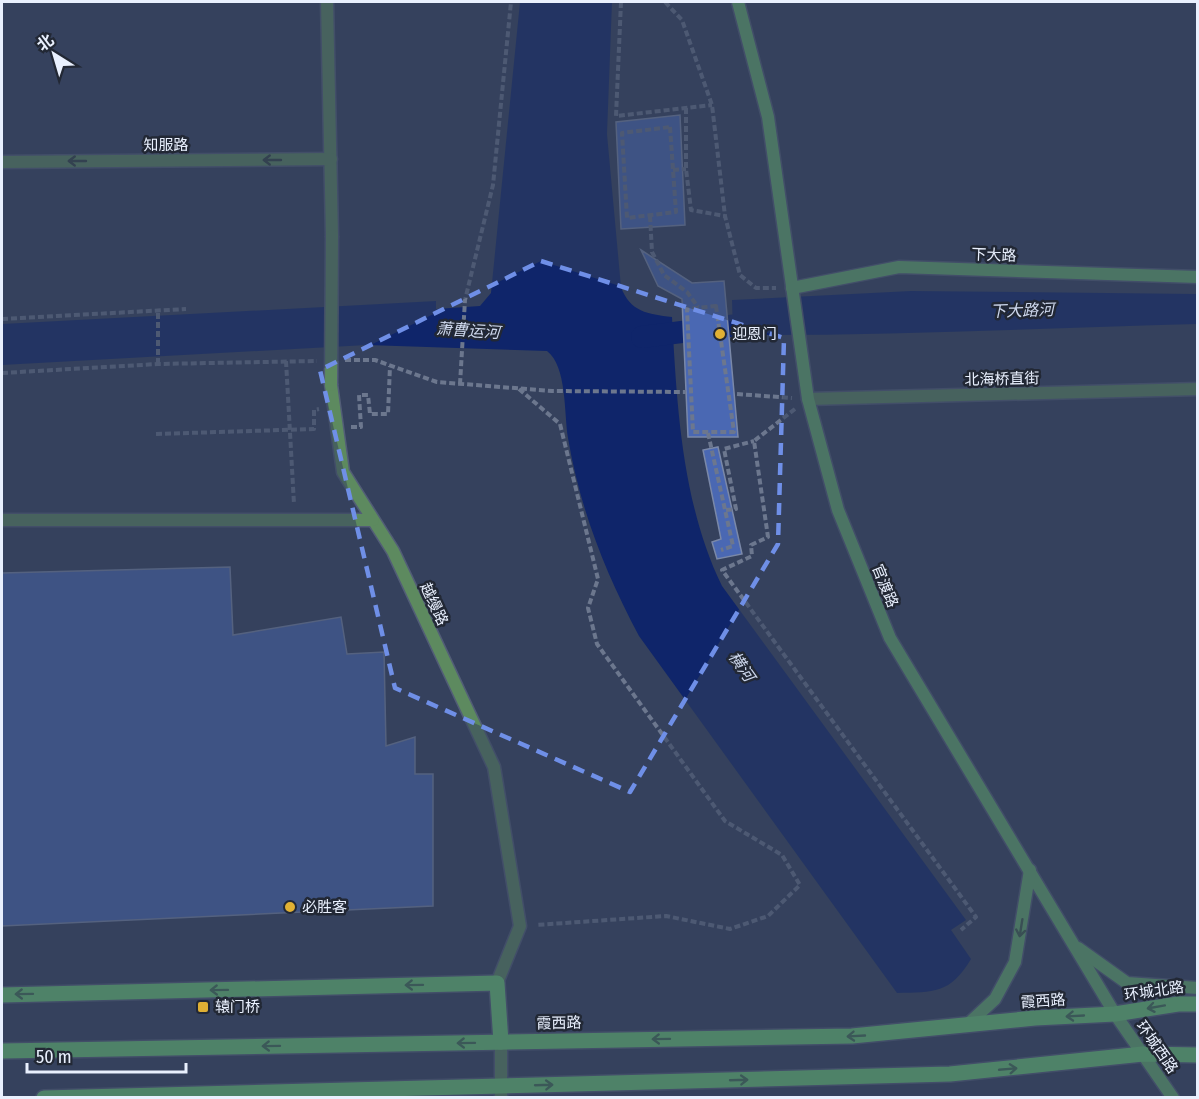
<svg xmlns="http://www.w3.org/2000/svg" width="1199" height="1099" font-family="'Fira Sans Condensed','Noto Sans SC',sans-serif">
	<style>
		.water { fill: #0f256a }
		.lines { fill: none; stroke-linecap: round; stroke-linejoin: round }
		.canal { stroke: #0f256a; stroke-width: 22 }
		.building { fill: #4a68b3; stroke: #7a88a8; stroke-width: 1.5 }
		.street-casing { stroke: #525d77; stroke-width: 15 }
		.secondary-casing { stroke: #525d77; stroke-width: 15 }
		.primary-casing { stroke: #525d77; stroke-width: 18 }
		.path { stroke: #6c778e; stroke-width: 4; stroke-dasharray: 6 3; stroke-linecap: butt }
		.street { stroke: #5d8a5f; stroke-width: 12 }
		.secondary { stroke: #67b26d; stroke-width: 12 }
		.primary { stroke: #6ed177; stroke-width: 15 }
		.street-bridge-casing { stroke: #525d77; stroke-width: 15; stroke-linecap: butt }
		.street-bridge { stroke: #5d8a5f; stroke-width: 12 }
		.oneway { stroke: #314040 }
		.oneway2 { stroke: #3e5f4b }
		.oneway3 { stroke: #447453 }
		.marked { fill: none; stroke: #6f8fe7; stroke-width: 4.5; stroke-dasharray: 12 8; stroke-linejoin: round }
		.poi-dot { fill: #e0b034; stroke: #222835; stroke-width: 2 }
		.labels { text-anchor: middle; stroke-width: 5; stroke-linejoin: round; paint-order: stroke }
		.street-label { font-size: 15px; fill: #e9f0fe; stroke: #222835 }
		.poi-label { font-size: 15px; fill: #e9f0fe; stroke: #222835; text-anchor: start }
		.water-label { font-size: 16px; font-style: italic; fill: #cdd7ec; stroke: #222835 }
	</style>
	<rect width="100%" height="100%" fill="#35415d"/>
	<!-- water -->
	<g class="water">
		<path d="M520,2H612L607,134L621,287C630,312 648,314 672,317C677,407 682,504 722,586L966,920L951,930L971,959C950,994 934,992 897,993L639,636C605,572 580,509 568,438C564,413 567,366 547,351L367,345L2,365V324L436,301V309L480,306L491,293Z"/>
		<path d="M911,291L1197,294V324C1043,328 888,336 733,335L732,300Z"/>
	</g>
	<g class="lines">
		<!-- canal -->
		<path class="canal" d="M642,337L745,324"/>
	</g>
	<!-- building -->
	<g class="building">
		<path d="M680,115L685,225L621,229L616,122Z"/>
		<path d="M641,250L692,283L724,281L738,437H688L682,299L658,286Z"/>
		<path d="M718,447L742,554L717,559L712,542L721,539L703,450Z"/>
		<path d="M230,567L233,635L341,617L347,654L384,652L386,746L415,737V774H433V906L2,926V573Z"/>
	</g>
	<g class="lines">
		<!-- street casing -->
		<g class="street-casing">
			<g id="street">
				<path d="M327,2L332,236"/>
				<path d="M2,162L331,159"/>
				<path d="M331,385L343,472L393,551L494,767L520,926L497,983"/>
				<path d="M808,399L1198,389"/>
				<path d="M2,520H373"/>
				<path d="M501,1042V1098"/>
			</g>
		</g>
		<!-- secondary casing -->
		<g class="secondary-casing">
			<g id="secondary">
				<path d="M738,2L768,117L808,399L838,510L890,638L1115,1014L1173,1098"/>
				<path d="M792,288L899,267L1198,277"/>
				<path d="M1078,948L1127,983L1198,988"/>
				<path d="M966,1026L995,999L1015,962L1030,870"/>
			</g>
		</g>
		<!-- primary casing -->
		<g class="primary-casing">
			<g id="primary">
				<path d="M2,995L497,983L501,1042"/>
				<path d="M2,1051L852,1036L1035,1018L1115,1014L1178,1004H1198"/>
				<path d="M44,1098L950,1074L1143,1054L1198,1055"/>
			</g>
		</g>
		<!-- path -->
		<g class="path">
			<path d="M621,2L616,116L712,105"/>
			<path d="M665,2L682,20L712,105L725,216L740,275L756,288H776"/>
			<path d="M686,108V169L691,210L725,216"/>
			<path d="M670,127L676,212L627,218L622,133Z"/>
			<path d="M673,170L686,169"/>
			<path d="M650,216L652,252L664,275L687,292L698,307"/>
			<path d="M716,306L734,432H693L687,309Z"/>
			<path d="M2,319L186,309"/>
			<path d="M345,360H375L437,382L552,391L686,392"/>
			<path d="M286,361L294,504"/>
			<path d="M158,364V310"/>
			<path d="M2,373L158,364L317,361"/>
			<path d="M460,384L465,300L493,185L511,2"/>
			<path d="M519,389L560,424L598,579L588,608L597,644L725,821L782,855L800,885L768,916L730,929L666,916L536,925"/>
			<path d="M737,394L792,398"/>
			<path d="M795,409L754,441L768,537L751,545L752,556L722,570L976,917L961,930"/>
			<path d="M351,427H361L359,395H368L370,414H388L390,366"/>
			<path d="M708,433L733,546L721,550"/>
			<path d="M156,434L314,429V410L319,409"/>
			<path d="M726,510L736,509L724,449L754,441"/>
		</g>
		<!-- street -->
		<use href="#street" class="street"/>
		<!-- secondary -->
		<use href="#secondary" class="secondary"/>
		<!-- primary -->
		<use href="#primary" class="primary"/>
		<!-- street-bridge casing -->
		<g class="street-bridge-casing">
			<path id="street-bridge" d="M331,385L332,236"/>
		</g>
		<!-- street-bridge -->
		<use href="#street-bridge" class="street-bridge"/>
	</g>
	<!-- one-way arrows -->
	<defs><path id="oneway-shaft" d="M-6 0H5M1.5-3L5.5 0L1.5 3" fill="none" stroke-width="1.6" stroke-linecap="round" stroke-linejoin="round" transform="scale(1.5)"/></defs>
	<g class="oneway">
		<use href="#oneway-shaft" transform="translate(272 160) rotate(180)"/>
		<use href="#oneway-shaft" transform="translate(77 161) rotate(180)"/>
	</g>
	<use class="oneway2" href="#oneway-shaft" transform="translate(1021 928) rotate(99)"/>
	<g class="oneway3">
		<use href="#oneway-shaft" transform="translate(414 985) rotate(179)"/>
		<use href="#oneway-shaft" transform="translate(219 990) rotate(179)"/>
		<use href="#oneway-shaft" transform="translate(24 994) rotate(179)"/>
		<use href="#oneway-shaft" transform="translate(1156 1007) rotate(170)"/>
		<use href="#oneway-shaft" transform="translate(1075 1016) rotate(177)"/>
		<use href="#oneway-shaft" transform="translate(856 1036) rotate(177)"/>
		<use href="#oneway-shaft" transform="translate(661 1039) rotate(179)"/>
		<use href="#oneway-shaft" transform="translate(466 1043) rotate(179)"/>
		<use href="#oneway-shaft" transform="translate(271 1046) rotate(179)"/>
		<use href="#oneway-shaft" transform="translate(1008 1069) rotate(-5)"/>
		<use href="#oneway-shaft" transform="translate(739 1080) rotate(-2)"/>
		<use href="#oneway-shaft" transform="translate(544 1085) rotate(-2)"/>
	</g>
	<!-- marked area -->
	<path d="M0 0H1199V1099H0ZM541,261L784,338L778,544L630,792L395,688L320,370Z" fill="#35415d" fill-opacity=".55" fill-rule="evenodd"/>
	<path class="marked" d="M541,261L784,338L778,544L630,792L395,688L320,370Z"/>
	<!-- markers -->
	<g class="poi-dot">
		<circle cx="720" cy="334" r="6"/>
		<circle cx="290" cy="907" r="6"/>
		<rect x="197" y="1001" width="12" height="12" rx="3"/>
	</g>
	<g class="labels">
		<!-- street labels -->
		<g class="street-label">
			<text x="166" y="150">知服路</text>
			<text transform="translate(994 255) rotate(2)" y="5">下大路</text>
			<text transform="translate(1002 379) rotate(-1)" y="5">北海桥直街</text>
			<text transform="translate(885 586) rotate(68)" y="5">官渡路</text>
			<text transform="translate(434 604) rotate(65)" y="5">越缦路</text>
			<text transform="translate(1154 991) rotate(-8)" y="5">环城北路</text>
			<text transform="translate(1043 1001) rotate(-4)" y="5">霞西路</text>
			<text transform="translate(559 1023) rotate(-1)" y="5">霞西路</text>
			<text transform="translate(1157 1047) rotate(55)" y="5">环城西路</text>
		</g>
		<!-- poi labels -->
		<g class="poi-label">
			<text x="732" y="339">迎恩门</text>
			<text x="302" y="912">必胜客</text>
			<text x="215" y="1012">辕门桥</text>
		</g>
		<!-- water labels -->
		<g class="water-label">
			<text transform="translate(1022 310) rotate(-2)" y="6">下大路河</text>
			<text transform="translate(468 330) rotate(4)" y="6">萧曹运河</text>
			<text transform="translate(742 666) rotate(55)" y="6">横河</text>
		</g>
	</g>
	<!-- border -->
	<rect width="1199" height="1099" fill="none" stroke="#e9f0fe" stroke-width="6"/>
	<!-- north arrow -->
	<g transform="translate(54 54) rotate(323)" stroke="#222835" stroke-width="4.5" paint-order="stroke">
	<path d="M0-4.5L10 22L0 15L-10 22Z" fill="#e9f0fe"/>
	<text y="-9" font-size="16" font-weight="bold" text-anchor="middle" fill="#e9f0fe">北</text>
	</g>
	<!-- scale -->
	<path d="M27 1063v9h159v-9" fill="none" stroke="#e9f0fe" stroke-width="3"/>
	<text x="36" y="1063" font-size="18" fill="#e9f0fe" stroke="#222835" stroke-width="4.5" paint-order="stroke">50 m</text>
</svg>
